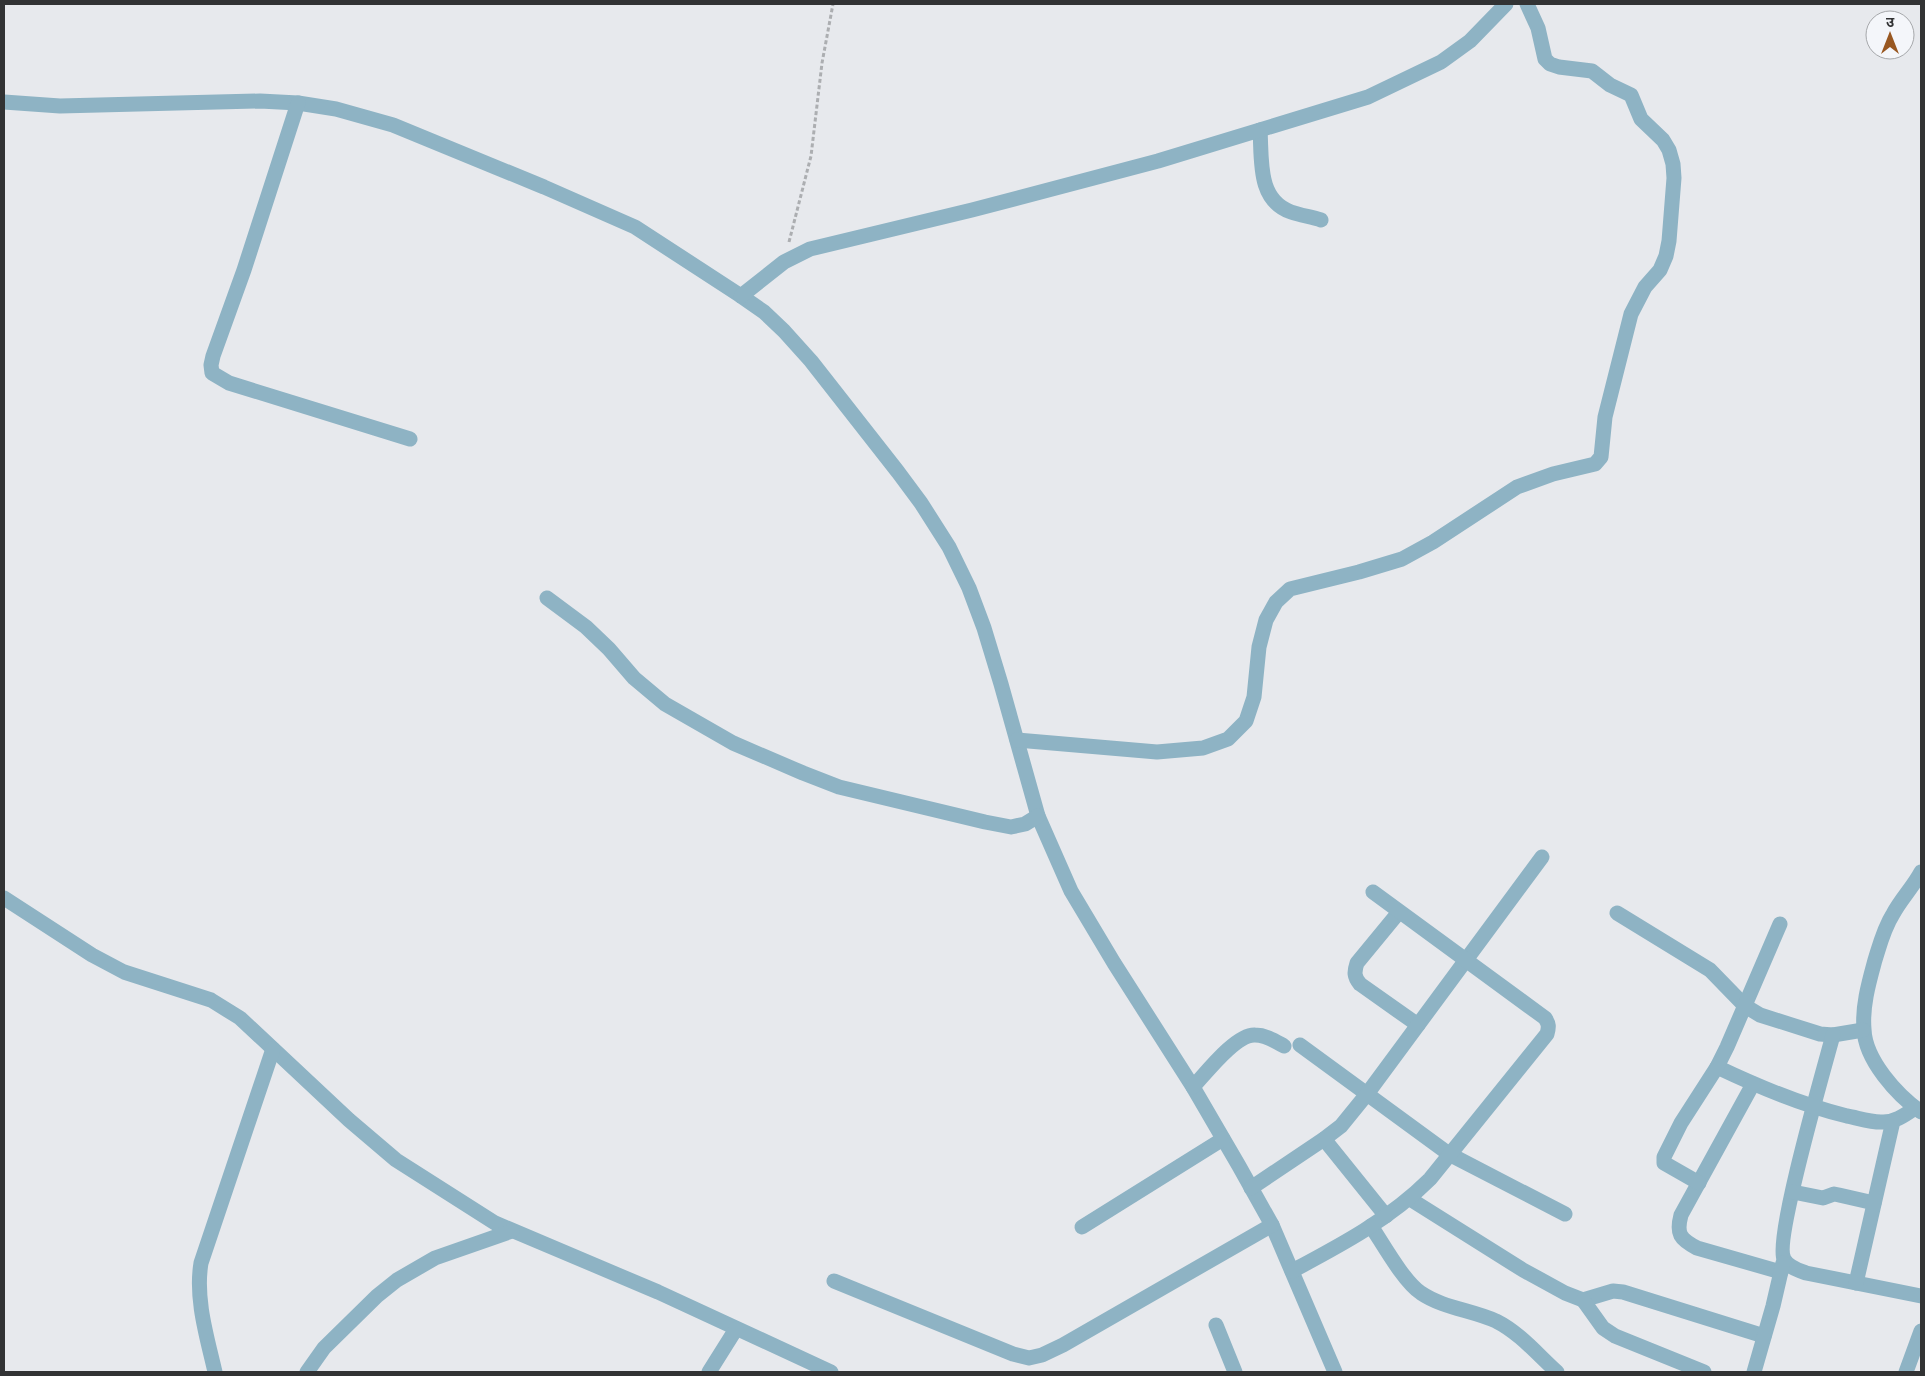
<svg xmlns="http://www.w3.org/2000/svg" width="1925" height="1376" font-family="'PT Serif','Noto Sans Devanagari',serif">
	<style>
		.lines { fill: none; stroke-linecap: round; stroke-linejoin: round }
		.path { stroke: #acaeb1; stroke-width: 3; stroke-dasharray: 4 2.5; stroke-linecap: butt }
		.minor { stroke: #8eb3c4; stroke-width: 15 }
	</style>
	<rect width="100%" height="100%" fill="#e7e9ed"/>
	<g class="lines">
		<!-- path -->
		<path class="path" d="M789,242L811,156L822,63L833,4"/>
		<!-- minor -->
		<g class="minor">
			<path d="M4,102L60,106L260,101L298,103L336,109L393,125L544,187L635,227L741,296L764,312L784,331L811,361L898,472L921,503L949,547L969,588L984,628L1001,684L1038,816L1071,891L1114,963L1193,1087L1239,1166L1272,1225L1335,1372"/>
			<path d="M298,103L244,270L213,356L211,365L212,373L229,383L410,439"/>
			<path d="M1260,130C1262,160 1257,200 1291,212C1300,215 1311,217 1321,220"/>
			<path d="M741,296L784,262L810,249L972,210L1158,161L1368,97L1441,62L1470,41L1506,4"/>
			<path d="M547,598L586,627L609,649L634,678L665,704L733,743L803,773L839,787L985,822L1011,827L1025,824L1038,816"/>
			<path d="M1017,740L1157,752L1203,748L1228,739L1246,721L1254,697L1259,647L1266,620L1276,602L1290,589L1359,572L1402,559L1433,542L1517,487L1553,474L1595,464L1601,457L1605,417L1631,314L1645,287L1660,270L1666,256L1669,241L1674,178L1673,164L1669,150L1663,140L1641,119L1631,95L1610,85L1592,71L1559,67L1550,64L1545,59L1538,28L1527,4"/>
			<path d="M1921,872C1913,887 1901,899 1893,914C1884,928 1880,944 1875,960C1869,982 1862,1006 1864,1029C1865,1060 1897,1095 1921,1112"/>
			<path d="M4,898L92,955L124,972L211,1000L240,1018L349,1120L396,1160L495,1223L658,1292L831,1372"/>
			<path d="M1399,912L1357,963C1354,972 1354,977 1360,984L1418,1025"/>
			<path d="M1617,913L1710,970L1745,1006L1760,1015L1820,1034L1833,1035L1863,1030"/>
			<path d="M1833,1035C1825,1065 1774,1241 1784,1259C1788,1267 1798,1270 1806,1273L1921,1296"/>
			<path d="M1300,1045L1449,1154L1565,1214"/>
			<path d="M1717,1067C1759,1087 1801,1105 1847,1116C1858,1118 1869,1122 1881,1122C1894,1123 1905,1115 1915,1108"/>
			<path d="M1753,1084L1681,1215C1676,1234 1680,1239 1697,1248L1781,1272"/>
			<path d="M1193,1087C1206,1073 1236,1034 1255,1035C1266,1035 1275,1041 1284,1046"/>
			<path d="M1324,1139L1386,1216"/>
			<path d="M1699,1183L1664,1163V1157L1681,1123L1717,1067L1727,1047L1780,924"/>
			<path d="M1251,1188L1324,1139L1341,1126L1367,1094L1542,857"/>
			<path d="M1793,1192L1823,1198L1834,1194L1839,1195L1874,1203"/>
			<path d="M1410,1199L1523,1270L1565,1293L1583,1300L1613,1291L1623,1292L1764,1336"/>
			<path d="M1371,1226C1383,1244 1404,1282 1421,1293C1443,1308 1472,1310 1496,1321C1520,1333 1538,1355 1557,1372"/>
			<path d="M1082,1227L1223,1139"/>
			<path d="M1292,1271C1341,1245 1390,1219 1430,1179L1547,1034C1549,1027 1549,1024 1545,1018L1373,892"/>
			<path d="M834,1281L1013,1354L1029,1358L1042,1355L1063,1345L1272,1225"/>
			<path d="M1856,1283L1893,1121"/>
			<path d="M1583,1300L1603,1328L1615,1336L1704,1372"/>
			<path d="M1216,1325L1235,1372"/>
			<path d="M215,1372C207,1337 195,1299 201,1263L273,1049"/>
			<path d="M307,1372L324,1348L377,1296L397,1280L435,1258L512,1231"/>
			<path d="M709,1372L736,1329"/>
			<path d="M1754,1372L1773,1306L1783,1263"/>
			<path d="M1906,1372L1921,1331"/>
		</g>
	</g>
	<!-- border -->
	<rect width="1925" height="1376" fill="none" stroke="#323334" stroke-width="10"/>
	<!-- north arrow -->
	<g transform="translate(1890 35)"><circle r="24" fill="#f4f6fa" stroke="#a6a8ab"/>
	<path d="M0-4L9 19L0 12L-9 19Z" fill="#985721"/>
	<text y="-8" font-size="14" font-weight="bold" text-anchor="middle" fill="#323334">उ</text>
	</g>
</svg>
